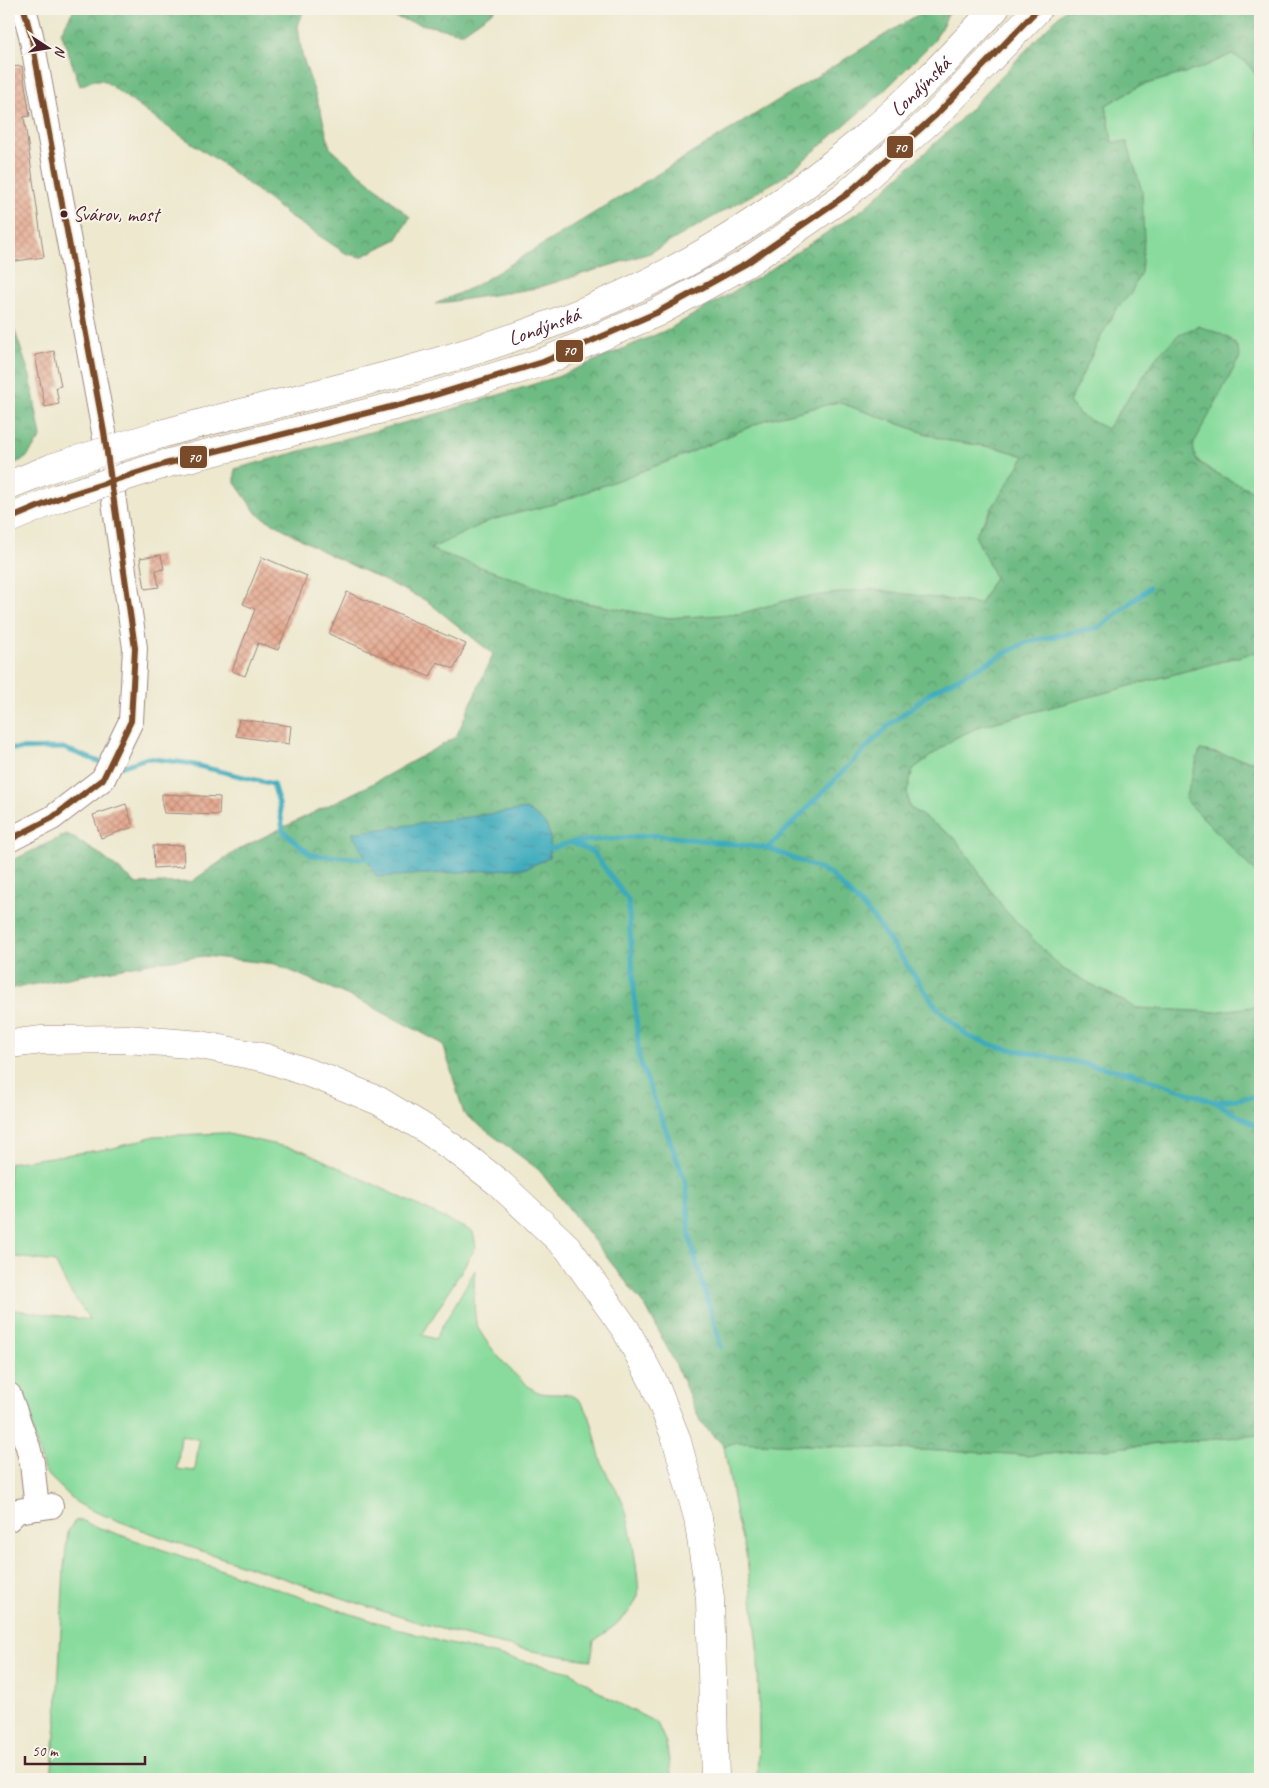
<svg xmlns="http://www.w3.org/2000/svg" width="1269" height="1788" font-family="Caveat,sans-serif">
	<style>
		.grass { fill: #88db9d; stroke: #697d64; fill-rule: evenodd }
		.forest { fill: url(#forest-crowns); stroke: #5c6d58; fill-rule: evenodd }
		.water { fill: url(#water-ripples); stroke: #446574 }
		.lines { fill: none; stroke-linecap: round; stroke-linejoin: round }
		.stream { stroke: #3eabbc; stroke-width: 5 }
		.building { fill: url(#building-cross-hatch) }
		.minor-casing { stroke: #9c847c; stroke-width: 26 }
		.major-casing { stroke: #9c847c; stroke-width: 29 }
		.highway-casing { stroke: #9c847c; stroke-width: 29 }
		.minor { stroke: #fff; stroke-width: 24 }
		.major { stroke: #fff; stroke-width: 28 }
		.highway { stroke: #fff; stroke-width: 28 }
		.highway-bridge-casing { stroke: #9c847c; stroke-width: 29; stroke-linecap: butt }
		.highway-bridge { stroke: #fff; stroke-width: 28 }
		.bus-1-casing { stroke: #f7f3e8; stroke-width: 10 }
		.bus-1 { stroke: #7a4b2a; stroke-width: 6 }
		.bus-dot { fill: #4a1f2b; stroke: #f7f3e8; stroke-width: 2 }
		.labels { text-anchor: middle; stroke-width: 4; stroke-linejoin: round; paint-order: stroke }
		.bus-label { font-size: 20px; fill: #4a1f2b; stroke: #f7f3e8; text-anchor: start }
		.street-label { font-size: 21px; fill: #4a1f2b; stroke: #f7f3e8 }
		.line-badge { stroke: #f7f3e8; stroke-width: 2 }
		.badge-label { font-size: 14px; text-anchor: middle; font-weight: bold; fill: #fff }
	</style>
	<defs>
		<pattern id="forest-crowns" width="20" height="18" patternUnits="userSpaceOnUse" patternTransform="scale(1.25)"><rect width="20" height="18" fill="#6ebb84"/><path d="M2 6a3 3 0 1 1 6 0M12 15a3 3 0 1 1 6 0" fill="none" stroke="#5c976c"/></pattern>
		<pattern id="water-ripples" width="26" height="14" patternUnits="userSpaceOnUse" patternTransform="scale(1.25)"><rect width="26" height="14" fill="#3eabbc"/><path d="M2 4q2-2 4 0t4 0M15 11q2-2 4 0t4 0" fill="none" stroke="#368b99"/></pattern>
		<pattern id="building-cross-hatch" width="8" height="8" patternUnits="userSpaceOnUse" patternTransform="scale(1.25)"><rect width="8" height="8" fill="#e3a48a"/><path d="M0 0l8 8M0 8l8-8" fill="none" stroke="#ba8571"/></pattern>
	</defs>
	<rect width="100%" height="100%" fill="#f7f3e8"/>
	<filter id="ink" filterUnits="userSpaceOnUse"><feTurbulence type="fractalNoise" baseFrequency=".02" numOctaves="2"/><feDisplacementMap in="SourceGraphic" scale="10" xChannelSelector="R" yChannelSelector="G"/><feConvolveMatrix kernelMatrix="1 2 1 2 8 2 1 2 1" color-interpolation-filters="sRGB"/></filter>
	<filter id="wash" filterUnits="userSpaceOnUse"><feTurbulence type="fractalNoise" baseFrequency=".0096" numOctaves="4" result="noise"/><feDisplacementMap in="SourceGraphic" scale="20" xChannelSelector="R" yChannelSelector="G"/><feGaussianBlur stdDeviation="1.12" result="paint"/><feColorMatrix in="noise" values="0 0 0 0 0 0 0 0 0 0 0 0 0 0 0 0 0 1.4 0 .05"/><feComposite in="paint" operator="in"/></filter>
	<g filter="url(#wash)">
		<rect width="100%" height="100%" fill="#ede8ce"/>
		<!-- grass -->
		<g class="grass">
			<path d="M1232,54L1247,62L1260,80V493C1247,489 1204,469 1197,459C1192,451 1193,444 1197,436L1238,348L1232,340L1217,333L1156,358L1107,429L1080,415L1069,402L1101,336L1117,308L1131,293L1112,142L1106,105L1140,86L1201,68Z"/>
			<path d="M838,402L944,440L998,448L1025,456L975,535L995,577L980,604L938,598L792,599L739,614L667,618L576,601L429,549L491,520L554,504L682,456L768,419Z"/>
			<path d="M1260,651V763L1201,750L1185,799L1260,877V1006L1214,1012L1136,1008L1061,968L1004,909L955,838L909,807L907,792L913,769L955,738L981,726Z"/>
			<path d="M224,1133L304,1151L473,1232L476,1247L422,1335L435,1339L475,1270C474,1287 473,1305 476,1322C479,1338 523,1387 538,1392C551,1397 570,1389 581,1402C595,1419 595,1446 603,1466C609,1480 619,1492 624,1506C629,1517 641,1586 638,1596C630,1617 611,1628 594,1641L591,1660C489,1648 395,1616 298,1583C228,1560 157,1537 88,1509L76,1502L44,1471L30,1421L9,1370V1309L90,1320L68,1288L55,1262L9,1256V1163L114,1148L154,1136ZM181,1435L199,1440L195,1471L177,1469Z"/>
			<path d="M1260,1435V1779H757L759,1738L758,1645L746,1553L737,1521L724,1446L737,1442L1011,1454L1026,1456Z"/>
			<path d="M82,1520L91,1525L338,1610L441,1642L571,1672L608,1698L657,1723L666,1743L672,1779H51L57,1713L64,1567L68,1531L75,1521Z"/>
		</g>
		<!-- forest -->
		<g class="forest">
			<path d="M74,9H304L298,26L302,55L321,112L330,148L410,217L397,239L361,257L347,254L292,218L220,162L156,119L103,80H94L80,86L61,32Z"/>
			<path d="M364,9H496L462,33L416,23Z"/>
			<path d="M927,9H951L934,41L882,93L785,176L650,253L537,288L435,304L475,286Z"/>
			<path d="M1065,9H1260V80L1247,63L1232,54L1201,68L1140,86L1106,105L1112,142H1127L1142,191L1144,240L1141,272L1131,293L1117,308L1101,336L1069,402L1080,415L1107,429L1156,358L1178,335L1198,326C1217,333 1235,335 1240,357L1193,445C1194,450 1194,456 1197,460C1205,470 1247,489 1260,493V651L981,726L955,738L913,769L907,792L909,807L955,838L1004,909L1061,968L1136,1008L1214,1012L1260,1006V1435L1026,1456L1011,1454L737,1442L724,1446L701,1423L675,1363L647,1309L539,1170L464,1114L443,1044L365,1003L275,964L204,956L155,962L9,989V862L67,834L98,853L137,884L191,882L239,849L368,786L456,737L493,654L427,601L322,551L257,514L235,483V469L440,413L557,377L669,329L762,275L863,209L955,125ZM838,402L944,440L998,448L1025,456L975,535L995,577L980,604L869,589L792,599L739,614L667,618L576,601L430,549L491,520L554,504L682,456L768,419Z"/>
			<path d="M9,314L30,376L41,437L26,458L9,466Z"/>
			<path d="M1200,750L1260,763V877L1185,799Z"/>
		</g>
		<!-- water -->
		<path class="water" d="M526,809C549,824 553,831 549,858L526,868L377,877L352,833Z"/>
		<g class="lines">
			<!-- stream -->
			<g class="stream">
				<path d="M9,749L63,748L100,762"/>
				<path d="M121,767L147,758L186,763L273,784L279,803L283,831L311,855L371,859"/>
				<path d="M572,842L593,852L628,900L639,1059L686,1183L690,1240L721,1347"/>
				<path d="M544,848H553L571,842L656,835L768,848L829,873L872,916L938,1009L969,1037L999,1047L1131,1073L1215,1102L1253,1097L1260,1093"/>
				<path d="M768,848L888,726L933,691L1027,642L1100,627L1149,588"/>
				<path d="M1215,1102L1260,1128"/>
			</g>
		</g>
		<g id="blocks">
			<!-- building -->
			<g class="building">
				<path d="M22,66L30,116L24,117L44,257L9,262V67Z"/>
				<path d="M54,351L61,386L56,387L59,404L45,407L35,355Z"/>
				<path d="M161,555L164,569L156,570L159,587L145,589L140,558Z"/>
				<path d="M262,557L307,576L278,650L258,643L245,676L232,671L255,609L243,604Z"/>
				<path d="M347,592L466,644L454,669L437,662L430,677L329,634Z"/>
				<path d="M239,719L291,726L289,744L236,736Z"/>
				<path d="M162,794L220,797L219,815L164,813L162,805Z"/>
				<path d="M126,804L133,827L101,838L93,815Z"/>
				<path d="M183,845L184,866L154,868L153,846Z"/>
			</g>
		</g>
	</g>
	<g filter="url(#ink)">
		<use href="#blocks" fill-opacity="0" stroke="#9c847c" stroke-width="1"/>
		<g class="lines">
			<!-- minor casing -->
			<g class="minor-casing">
				<g id="minor">
					<path d="M9,840L52,818L103,779L131,721L135,648L104,432L31,35L24,9"/>
					<path d="M9,1395L28,1447L32,1463L37,1508"/>
					<path d="M9,1519L17,1511L51,1506"/>
				</g>
			</g>
			<!-- major casing -->
			<g class="major-casing">
				<path id="major" d="M9,1044L42,1040L127,1039L201,1045L266,1058L326,1079L379,1101L424,1128L463,1155L499,1183L568,1248L626,1330L654,1383L676,1438L698,1518L710,1598L715,1779"/>
			</g>
			<!-- highway casing -->
			<g class="highway-casing">
				<g id="highway">
					<path id="s1" d="M161,434C287,399 417,374 540,328C592,309 645,286 693,259C753,225 809,184 862,140C910,100 953,54 995,9"/>
					<path d="M165,464L422,399L543,362L656,313L747,263L846,195L936,115L1038,9"/>
					<path d="M9,485L54,467"/>
					<path d="M9,519L59,498"/>
				</g>
			</g>
			<!-- minor -->
			<use href="#minor" class="minor"/>
			<!-- major -->
			<use href="#major" class="major"/>
			<!-- highway -->
			<use href="#highway" class="highway"/>
			<!-- highway-bridge casing -->
			<g class="highway-bridge-casing">
				<g id="highway-bridge">
					<path d="M54,467L161,434"/>
					<path d="M59,498L165,464"/>
				</g>
			</g>
			<!-- highway-bridge -->
			<use href="#highway-bridge" class="highway-bridge"/>
			<!-- bus-1 casing -->
			<g class="bus-1-casing">
				<g id="bus-1">
					<path d="M9,519L59,498L165,464L422,399L543,362L656,313L747,263L846,195L936,115L1038,9"/>
					<path d="M9,840L52,818L103,779L131,721L135,648L104,432L31,35L24,9"/>
				</g>
			</g>
			<!-- bus-1 -->
			<use href="#bus-1" class="bus-1"/>
		</g>
	</g>
	<!-- markers -->
	<circle class="bus-dot" cx="64" cy="214" r="4.5"/>
	<g class="labels">
		<!-- bus labels -->
		<g class="bus-label">
			<text x="73" y="221">Svárov, most</text>
		</g>
		<!-- street labels -->
		<g class="street-label">
			<text dy="7" stroke="none"><textPath href="#s1" startOffset="848">Londýnská</textPath></text>
			<text dy="7" stroke="none"><textPath href="#s1" startOffset="398">Londýnská</textPath></text>
		</g>
	</g>
	<g class="line-badge">
		<rect x="886" y="135" width="28" height="24" rx="5" fill="#7a4b2a"/>
		<rect x="555" y="339" width="29" height="24" rx="5" fill="#7a4b2a"/>
		<rect x="179" y="445" width="29" height="24" rx="5" fill="#7a4b2a"/>
	</g>
	<g class="badge-label">
		<text x="900" y="152">70</text>
		<text x="569" y="355">70</text>
		<text x="194" y="462">70</text>
	</g>
	<!-- margin -->
	<rect width="1269" height="1788" fill="none" stroke="#f7f3e8" stroke-width="30"/>
	<!-- north arrow -->
	<g transform="translate(48 48) rotate(102)" stroke="#f7f3e8" stroke-width="4" paint-order="stroke">
	<path d="M0-4L9 19L0 12L-9 19Z" fill="#4a1f2b"/>
	<text y="-8" font-size="14" font-weight="bold" text-anchor="middle" fill="#4a1f2b">N</text>
	</g>
	<!-- scale -->
	<path d="M25 1756v8h120v-8" fill="none" stroke="#4a1f2b" stroke-width="2.5"/>
	<text x="32" y="1756" font-size="15" fill="#4a1f2b" stroke="#f7f3e8" stroke-width="4" paint-order="stroke">50 m</text>
</svg>
